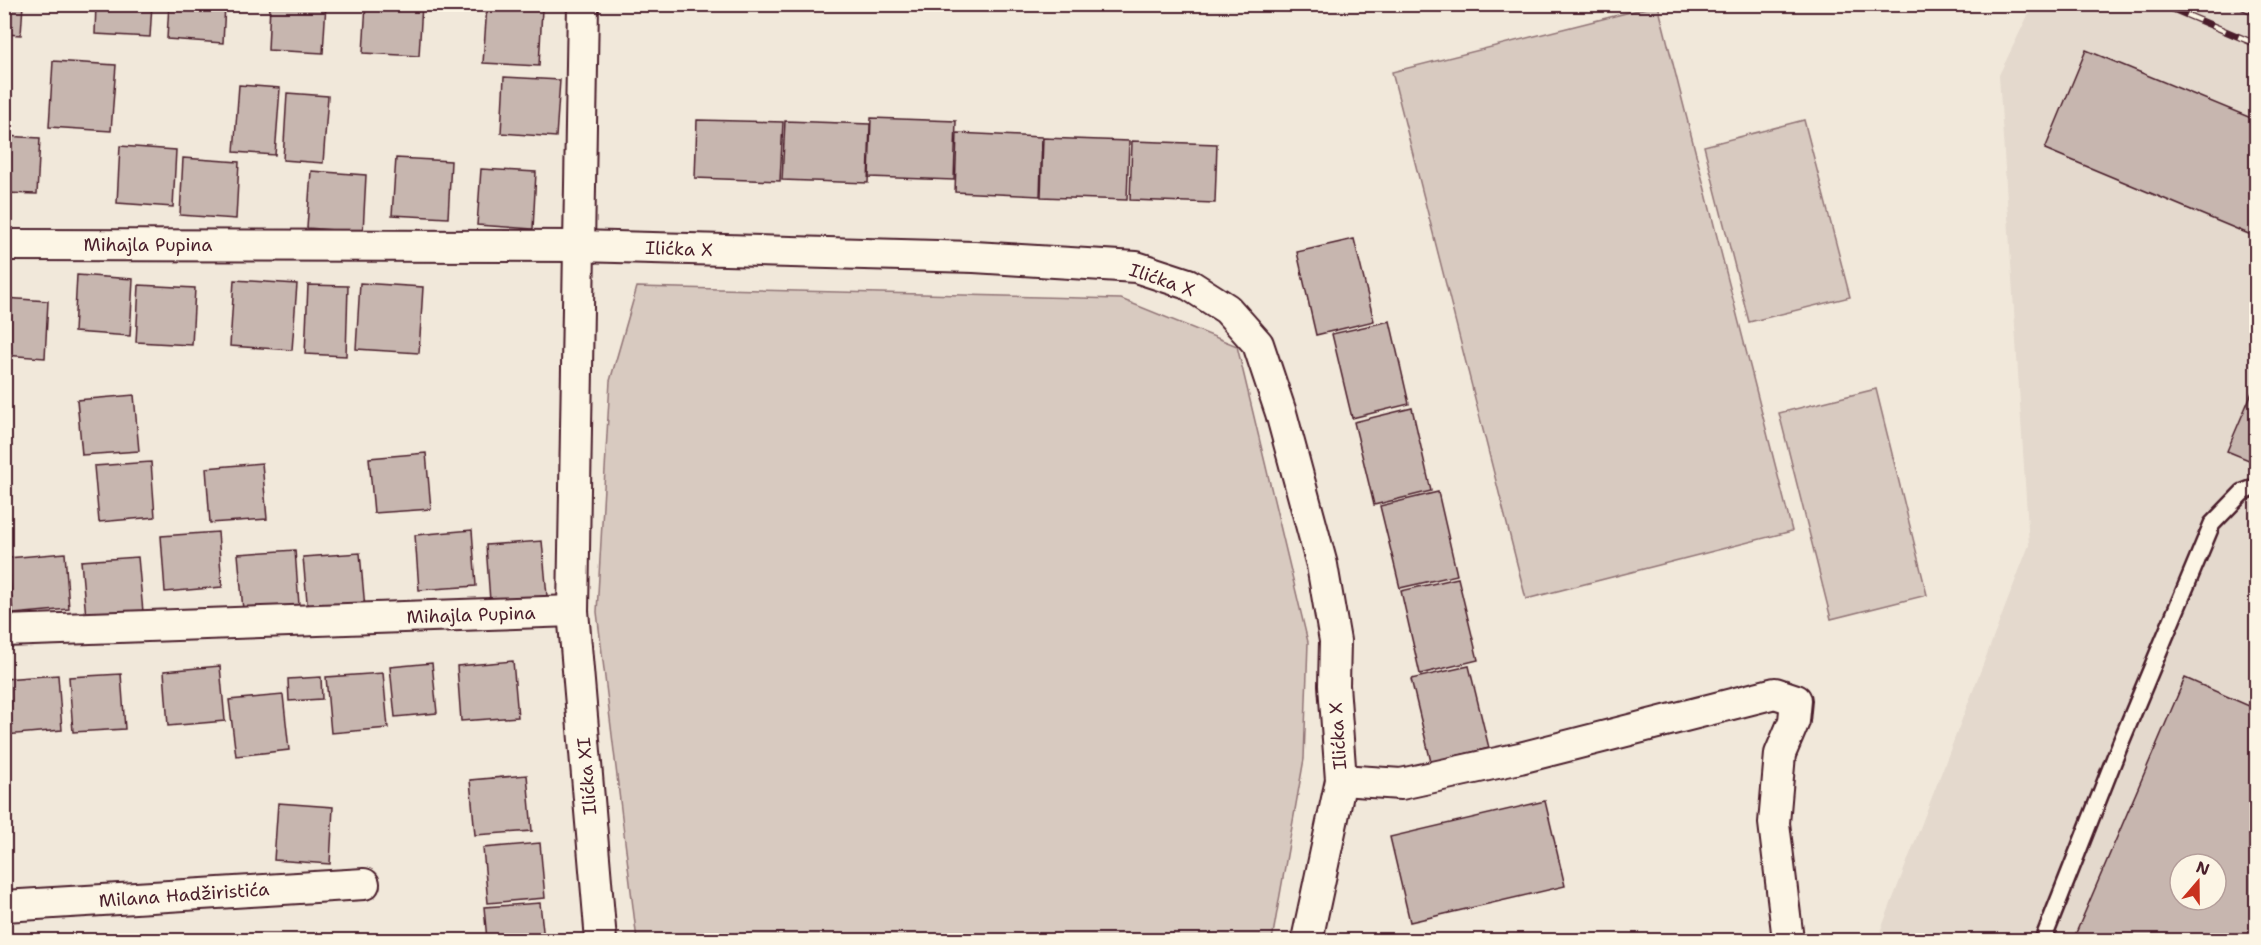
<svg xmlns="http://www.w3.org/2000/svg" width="2261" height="945" font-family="'Shantell Sans',sans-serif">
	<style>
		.built { fill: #e4d9cd; fill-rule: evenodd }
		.green { fill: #d8cac0; stroke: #917476; stroke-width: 1.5 }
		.building { fill: #c7b6af; stroke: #4a1f2b; stroke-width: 1.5; fill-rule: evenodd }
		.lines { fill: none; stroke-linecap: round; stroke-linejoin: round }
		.lane-casing { stroke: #4a1f2b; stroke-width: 20 }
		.street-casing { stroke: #4a1f2b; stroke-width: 34 }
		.lane { stroke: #fcf5e5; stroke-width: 15 }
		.street { stroke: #fcf5e5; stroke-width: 30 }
		.rail-casing { stroke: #4a1f2b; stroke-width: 7 }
		.rail { stroke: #fcf5e5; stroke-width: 4.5; stroke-dasharray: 14; stroke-linecap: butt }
		.labels { text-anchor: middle; stroke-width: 6; stroke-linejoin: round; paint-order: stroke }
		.street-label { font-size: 18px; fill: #4a1f2b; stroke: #fcf5e5 }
	</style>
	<rect width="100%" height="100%" fill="#f1e8da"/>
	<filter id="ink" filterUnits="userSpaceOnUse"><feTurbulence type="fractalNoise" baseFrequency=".0167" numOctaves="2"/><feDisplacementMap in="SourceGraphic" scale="12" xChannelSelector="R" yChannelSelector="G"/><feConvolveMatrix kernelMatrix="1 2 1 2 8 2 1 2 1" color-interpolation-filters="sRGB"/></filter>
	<g filter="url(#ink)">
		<!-- built -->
		<path class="built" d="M2033,5H2256V940H1877L2029,545L1999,75ZM2180,864H2216V900H2180Z"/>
		<!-- green -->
		<g class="green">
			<path d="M1658,5L1792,531L1526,599L1392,72Z"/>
			<path d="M1804,120L1850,297L1749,322L1704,146Z"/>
			<path d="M637,287L1121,299L1237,346L1308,642L1304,759L1272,940H637L597,612L610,381Z"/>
			<path d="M1876,389L1927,595L1831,619L1779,413Z"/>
		</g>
		<!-- building -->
		<g class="building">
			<path d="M4,4H23L21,35L4,34Z"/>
			<path d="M96,4H152L150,37L95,34Z"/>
			<path d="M169,4H225L223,43L167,39Z"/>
			<path d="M270,4H326L323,53L268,50Z"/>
			<path d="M366,4H422L419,56L363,53Z"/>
			<path d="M487,6L542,9L539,66L483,63Z"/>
			<path d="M2086,50L2256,120V237L2045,149Z"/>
			<path d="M53,61L116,65L111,131L49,127Z"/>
			<path d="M504,77L560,80L556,137L501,133Z"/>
			<path d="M239,85L280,88L275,155L234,152Z"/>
			<path d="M287,93L328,96L323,163L283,160Z"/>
			<path d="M871,118L956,121L954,180L869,177Z"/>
			<path d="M697,120L783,122L780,181L695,178Z"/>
			<path d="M785,121L870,124L868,183L782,180Z"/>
			<path d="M957,133L1042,137L1040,196L955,192Z"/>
			<path d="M4,136L40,138L37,194L4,193Z"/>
			<path d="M1043,138L1129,141L1127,200L1041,197Z"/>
			<path d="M1132,141L1217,144L1215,203L1130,200Z"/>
			<path d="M120,146L176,150L173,207L117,203Z"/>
			<path d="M183,158L239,162L236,219L180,215Z"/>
			<path d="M396,158L451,161L448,218L392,215Z"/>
			<path d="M481,169L536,172L533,229L477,225Z"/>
			<path d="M311,171L366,175L363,232L307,228Z"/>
			<path d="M1354,239L1374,321L1316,335L1297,252Z"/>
			<path d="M77,275L133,279L130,336L74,332Z"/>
			<path d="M234,280L297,284L292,350L230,346Z"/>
			<path d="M360,283L423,287L419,353L356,349Z"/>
			<path d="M139,285L195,288L192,345L136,342Z"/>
			<path d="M308,285L348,286L346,356L305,354Z"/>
			<path d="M4,298L48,301L45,358L4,355Z"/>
			<path d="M1390,321L1409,404L1352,418L1332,334Z"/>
			<path d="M2256,383V463L2227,451Z"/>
			<path d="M134,395L139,451L82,455L77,400Z"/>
			<path d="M1412,408L1431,491L1374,505L1354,422Z"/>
			<path d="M426,453L431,509L374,513L369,458Z"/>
			<path d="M151,462L155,517L99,522L94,466Z"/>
			<path d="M262,463L267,519L210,523L206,468Z"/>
			<path d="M1438,492L1457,575L1400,588L1380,506Z"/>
			<path d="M472,530L476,586L419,590L415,535Z"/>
			<path d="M218,532L222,587L165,592L161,536Z"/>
			<path d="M542,541L547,596L490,601L486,545Z"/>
			<path d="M295,550L299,605L243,610L238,554Z"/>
			<path d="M65,553L69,609L13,614L8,558Z"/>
			<path d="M360,553L365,608L308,613L303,557Z"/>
			<path d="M138,557L143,612L86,617L81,561Z"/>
			<path d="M1458,578L1478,660L1420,674L1401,591Z"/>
			<path d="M513,661L518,717L461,721L457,666Z"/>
			<path d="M432,663L437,713L395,717L390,667Z"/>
			<path d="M220,666L225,721L168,726L164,671Z"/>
			<path d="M1469,666L1489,748L1431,762L1411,679Z"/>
			<path d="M383,673L388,728L331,733L326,677Z"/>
			<path d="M121,674L125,729L73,732L69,677Z"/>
			<path d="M58,675L62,730L5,735L4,679Z"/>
			<path d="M321,677L322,699L289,701L288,679Z"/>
			<path d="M2185,678L2256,709V940H2073ZM2180,864H2216V900H2180Z"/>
			<path d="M283,695L289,750L236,756L229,700Z"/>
			<path d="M527,775L532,831L475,835L470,780Z"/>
			<path d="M1545,801L1565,886L1410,922L1390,837Z"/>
			<path d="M278,803L333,807L330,864L274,860Z"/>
			<path d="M4,836L8,881H4Z"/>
			<path d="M540,843L545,898L488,903L483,848Z"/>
			<path d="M540,903L544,940H487L484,907Z"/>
		</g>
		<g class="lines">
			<!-- lane casing -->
			<g class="lane-casing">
				<path id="lane" d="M2043,940L2121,742L2212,524L2243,492L2256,487"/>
			</g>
			<!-- street casing -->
			<g class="street-casing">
				<g id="street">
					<path d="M583,4L573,611L601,940"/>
					<path d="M4,245L579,246L974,257L1136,267L1188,284L1227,309L1258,344L1281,413L1322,565L1335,641L1334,685L1341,780L1307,940"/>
					<path d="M4,631L573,611"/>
					<path d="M1341,780L1401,784L1520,758L1775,693L1796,700L1794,721L1780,754L1774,823L1788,940"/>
					<path d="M4,906L364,884"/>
				</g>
			</g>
			<!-- lane -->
			<use href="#lane" class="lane"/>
			<!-- street -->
			<use href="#street" class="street"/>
			<!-- rail casing -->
			<g class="rail-casing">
				<g id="rail">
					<path d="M2161,4L2256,44"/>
					<path d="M2237,4L2256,13"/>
				</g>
			</g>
			<!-- rail -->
			<use href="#rail" class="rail"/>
		</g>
	</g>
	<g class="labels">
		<!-- street labels -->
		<g class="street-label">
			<text x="148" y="251">Mihajla Pupina</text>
			<text transform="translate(679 249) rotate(2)" y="6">Ilićka X</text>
			<text transform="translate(1162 280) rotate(19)" y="6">Ilićka X</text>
			<text transform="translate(471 615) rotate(-2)" y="6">Mihajla Pupina</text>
			<text transform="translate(1338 736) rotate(-94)" y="6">Ilićka X</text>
			<text transform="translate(587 776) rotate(-95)" y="6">Ilićka XI</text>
			<text transform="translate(184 895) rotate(-4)" y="6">Milana Hadžiristića</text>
		</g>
	</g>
	<!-- margin -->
	<rect width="2261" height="945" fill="none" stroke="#fcf5e5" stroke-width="24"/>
	<rect x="12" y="12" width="2237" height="921" fill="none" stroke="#4a1f2b" stroke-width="2" filter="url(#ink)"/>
	<!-- north arrow -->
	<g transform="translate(2198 882) rotate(20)"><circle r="28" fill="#fcf5e5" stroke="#b59f9b" stroke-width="1.5"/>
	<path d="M0-4.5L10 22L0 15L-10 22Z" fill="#c8321e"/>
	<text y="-9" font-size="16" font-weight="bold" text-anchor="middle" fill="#4a1f2b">N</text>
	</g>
</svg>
